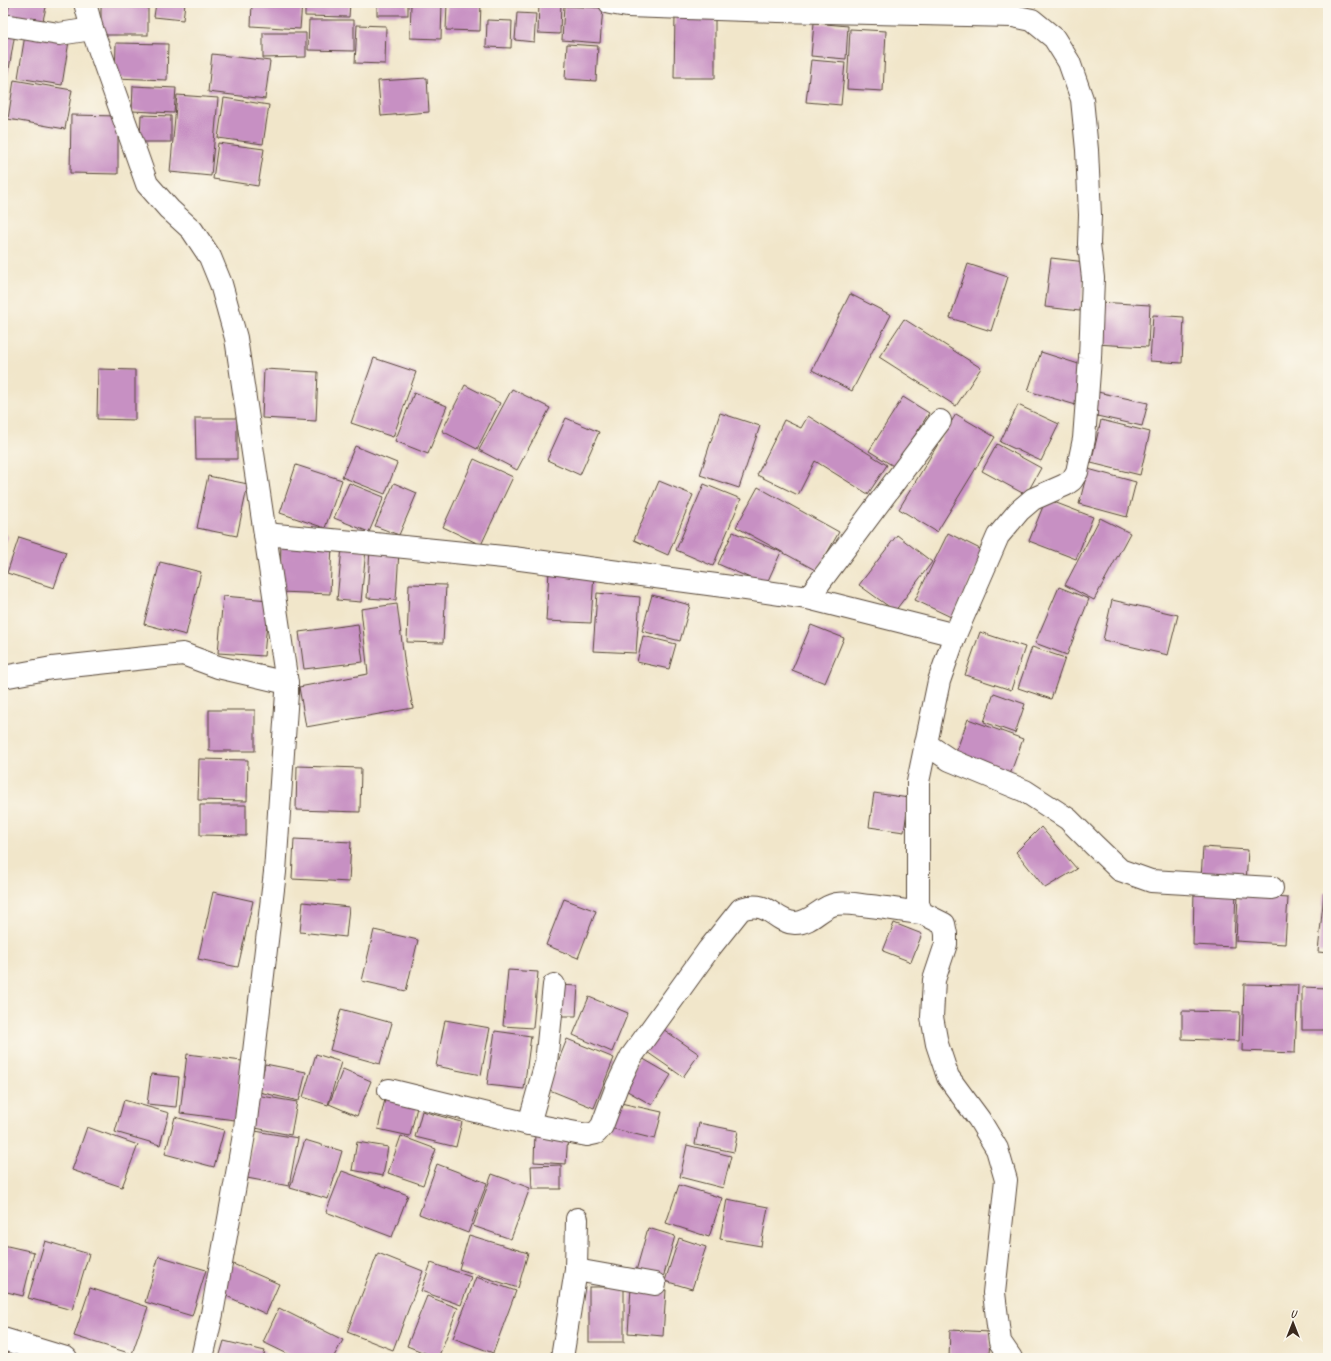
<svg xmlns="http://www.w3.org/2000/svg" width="1331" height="1361" font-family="Caveat,sans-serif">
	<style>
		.building { fill: #c790c3 }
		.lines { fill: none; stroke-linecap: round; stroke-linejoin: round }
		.street-casing { stroke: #564638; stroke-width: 24 }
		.street { stroke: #fff; stroke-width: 22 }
	</style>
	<rect width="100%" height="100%" fill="#fbf7ec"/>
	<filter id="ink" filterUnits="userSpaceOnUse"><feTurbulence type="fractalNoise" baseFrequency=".025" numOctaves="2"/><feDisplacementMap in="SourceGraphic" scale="8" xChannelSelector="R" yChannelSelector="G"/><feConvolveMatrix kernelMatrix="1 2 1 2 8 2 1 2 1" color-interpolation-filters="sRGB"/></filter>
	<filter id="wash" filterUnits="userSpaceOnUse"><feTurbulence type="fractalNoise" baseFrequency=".012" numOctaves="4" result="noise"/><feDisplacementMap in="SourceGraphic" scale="16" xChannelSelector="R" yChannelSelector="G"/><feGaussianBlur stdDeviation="0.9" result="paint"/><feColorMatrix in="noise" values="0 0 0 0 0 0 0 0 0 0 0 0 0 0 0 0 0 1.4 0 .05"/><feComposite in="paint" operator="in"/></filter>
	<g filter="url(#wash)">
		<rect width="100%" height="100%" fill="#f1e6ca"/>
		<g id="blocks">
			<!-- building -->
			<g class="building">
				<path d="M10,3H47L41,29L6,20Z"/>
				<rect x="101" y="3" width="47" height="32"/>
				<path d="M156,3H185L183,20L154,17Z"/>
				<path d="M252,3H302L300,29L251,26Z"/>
				<path d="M305,3H350L349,17L305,16Z"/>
				<rect x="377" y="3" width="31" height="12"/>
				<path d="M411,3H442L441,39L410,38Z"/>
				<path d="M447,3H481L480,31L446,30Z"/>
				<path d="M539,3H561L560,34L538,33Z"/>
				<path d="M564,6L603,8L600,43L562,40Z"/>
				<path d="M517,13L536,14L534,42L515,40Z"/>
				<path d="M675,14L715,15V78H674Z"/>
				<path d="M309,20H354V51L308,50Z"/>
				<path d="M487,20L512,21L511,48L486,47Z"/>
				<path d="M814,23L848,26L846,59L811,56Z"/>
				<path d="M357,25L386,26L385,64L355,63Z"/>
				<path d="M850,29L886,31L883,91L847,89Z"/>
				<path d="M3,30L15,33L8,75L3,74Z"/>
				<path d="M263,33H306V57L263,58Z"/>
				<path d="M25,35L69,41L62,85L18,78Z"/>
				<path d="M116,43L168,44L167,80L115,78Z"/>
				<path d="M567,44L598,46L596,81L565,79Z"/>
				<path d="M212,54L270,61L265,99L208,92Z"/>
				<path d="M811,60L845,63L841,105L806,102Z"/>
				<path d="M427,78L429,112L381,116L378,81Z"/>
				<path d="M14,80L72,90L65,129L8,119Z"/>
				<path d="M3,82L8,83L4,105H3Z"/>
				<path d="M133,86L176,88L174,113L132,111Z"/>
				<path d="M177,95L218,98L211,176L170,172Z"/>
				<path d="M224,98L269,105L263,144L218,138Z"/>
				<path d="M71,115L118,116V174L70,173Z"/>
				<path d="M141,115L171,116V142H140Z"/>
				<path d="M218,143L264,149L258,186L213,179Z"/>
				<path d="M1051,258L1086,262L1080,311L1045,307Z"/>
				<path d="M968,264L1008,277L991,331L950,318Z"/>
				<path d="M850,294L891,315L852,391L812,370Z"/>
				<path d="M1098,302L1150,305L1148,347L1095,344Z"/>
				<path d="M1153,315L1184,317L1182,363L1150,361Z"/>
				<path d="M904,319L981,368L956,406L879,357Z"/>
				<path d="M1041,352L1088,367L1076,405L1028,391Z"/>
				<path d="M374,358L416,372L393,437L351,423Z"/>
				<path d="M98,369L135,370V420L97,419Z"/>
				<path d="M264,369L318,372L316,421L262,418Z"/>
				<path d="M465,385L500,403L477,449L442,431Z"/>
				<path d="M512,389L550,408L517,470L479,450Z"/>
				<path d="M1093,391L1148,403L1142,426L1088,414Z"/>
				<path d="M414,393L447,406L428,454L395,441Z"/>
				<path d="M903,397L929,413L895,467L869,451Z"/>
				<path d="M1018,405L1059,424L1041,461L1000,442Z"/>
				<path d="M720,413L760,426L739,488L700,475Z"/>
				<path d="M956,414L995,437L937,532L899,509Z"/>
				<path d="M808,416L887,465L868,494L815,461L798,495L757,475L784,420L801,428Z"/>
				<path d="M195,418H237V459H196Z"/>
				<path d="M566,418L599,432L580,475L547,460Z"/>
				<path d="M1101,420L1150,432L1140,475L1091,463Z"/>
				<path d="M997,444L1041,468L1026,495L982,471Z"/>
				<path d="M355,446L397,463L385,494L342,477Z"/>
				<path d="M474,459L513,477L481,545L443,527Z"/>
				<path d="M296,465L342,480L325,528L280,513Z"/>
				<path d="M1088,469L1136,482L1127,517L1079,504Z"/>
				<path d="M208,476L248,484L237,536L197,528Z"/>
				<path d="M659,481L693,495L668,555L634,540Z"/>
				<path d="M349,483L384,497L369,532L334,518Z"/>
				<path d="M394,483L417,493L399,535L375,526Z"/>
				<path d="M704,484L741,499L713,566L676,550Z"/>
				<path d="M758,487L839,532L817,571L736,527Z"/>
				<path d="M1046,499L1093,517L1076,559L1029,541Z"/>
				<path d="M1100,518L1130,533L1094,600L1065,585Z"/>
				<path d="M733,532L781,552L766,585L718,564Z"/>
				<path d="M948,533L984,551L953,618L915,600Z"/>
				<path d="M3,535L8,536L3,550Z"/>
				<path d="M897,535L932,562L895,611L859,585Z"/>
				<path d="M19,537L66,552L54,588L7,573Z"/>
				<path d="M281,541L332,543L330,594L280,592Z"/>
				<path d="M342,547L366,549L361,602L337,600Z"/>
				<path d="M370,549L399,551L396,600L367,598Z"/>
				<path d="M160,562L201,572L186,635L144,624Z"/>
				<path d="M549,571L594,573L591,623L546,621Z"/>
				<path d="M409,584L446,585L443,643L407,642Z"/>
				<path d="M1059,587L1089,599L1067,655L1035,643Z"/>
				<path d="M597,593L640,597L636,653L593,651Z"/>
				<path d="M652,595L690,605L680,641L642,631Z"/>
				<path d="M223,596L269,600L264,656L218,653Z"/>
				<path d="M1112,600L1178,615L1168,655L1103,640Z"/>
				<path d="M397,604L405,666L413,708L306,727L299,687L368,674L361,609Z"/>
				<path d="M358,624L363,662L304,669L299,632Z"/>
				<path d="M811,625L844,638L825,683L792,670Z"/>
				<path d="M980,632L1025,647L1011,690L965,675Z"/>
				<path d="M643,636L676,644L669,669L637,662Z"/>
				<path d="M1032,647L1065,658L1051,699L1018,688Z"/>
				<path d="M994,693L1025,704L1015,733L984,722Z"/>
				<rect x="209" y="710" width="46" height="41"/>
				<path d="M968,719L1023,739L1008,780L953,760Z"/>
				<path d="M199,759L248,760L247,801L198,800Z"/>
				<path d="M297,766L361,768L360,812L296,810Z"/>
				<path d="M874,793L909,798L904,832L869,827Z"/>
				<path d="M200,805H246V836L200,835Z"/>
				<path d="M1041,827L1077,869L1045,888L1016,852Z"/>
				<path d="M294,839L351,842L349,882L292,879Z"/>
				<path d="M1203,847L1248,850L1246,883L1201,879Z"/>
				<path d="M1194,889L1236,890L1234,947L1193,945Z"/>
				<path d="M213,892L253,901L238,967L198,959Z"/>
				<path d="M1324,893H1328V953L1318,952Z"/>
				<path d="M1238,895L1288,898L1285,944L1236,941Z"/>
				<path d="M564,899L596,911L578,958L546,945Z"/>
				<path d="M303,902L349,907L346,937L300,932Z"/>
				<path d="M894,923L922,934L911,962L883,951Z"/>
				<path d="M374,930L418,940L406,991L362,981Z"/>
				<path d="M508,970L538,972L533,1028L503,1026Z"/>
				<path d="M1244,984L1298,985L1295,1053L1242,1051Z"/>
				<path d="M558,985L578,986L576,1016H556Z"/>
				<path d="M1302,987L1328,988V1030H1302Z"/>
				<path d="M589,997L628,1013L612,1052L573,1035Z"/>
				<path d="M341,1009L392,1023L380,1064L330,1050Z"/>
				<path d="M1182,1011L1240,1012L1239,1041L1182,1039Z"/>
				<path d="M445,1020L490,1028L481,1075L436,1066Z"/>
				<path d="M660,1027L699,1054L683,1077L644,1050Z"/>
				<path d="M495,1031L531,1036L524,1089L487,1085Z"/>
				<path d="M567,1039L614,1058L594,1108L547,1089Z"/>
				<path d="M187,1054L242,1061L235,1120L180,1113Z"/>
				<path d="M316,1054L341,1062L328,1105L303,1097Z"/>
				<path d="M640,1057L671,1075L652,1105L622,1088Z"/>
				<path d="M265,1064L306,1072L299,1101L259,1092Z"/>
				<path d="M343,1069L371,1081L357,1116L329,1104Z"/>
				<path d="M151,1074L179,1077L176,1107L147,1104Z"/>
				<path d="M256,1095L297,1102L291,1135L250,1127Z"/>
				<path d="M386,1095L418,1103L410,1136L378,1129Z"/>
				<path d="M124,1100L169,1113L160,1145L115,1132Z"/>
				<path d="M616,1102L662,1112L655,1139L610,1128Z"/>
				<path d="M422,1111L462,1122L456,1147L415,1137Z"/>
				<path d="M175,1117L224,1130L214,1167L165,1154Z"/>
				<path d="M699,1123L738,1131L734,1152L695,1144Z"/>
				<path d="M87,1127L138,1145L122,1187L72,1170Z"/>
				<path d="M255,1131L298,1138L289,1186L247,1178Z"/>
				<path d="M535,1133L568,1135L566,1164L534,1162Z"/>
				<path d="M401,1136L436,1149L423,1185L388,1173Z"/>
				<path d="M305,1140L342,1151L328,1199L290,1188Z"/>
				<path d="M357,1142L388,1147L383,1176L352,1170Z"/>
				<path d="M687,1145L731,1156L723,1188L680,1177Z"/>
				<path d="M437,1164L487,1183L468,1233L419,1214Z"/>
				<path d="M561,1165V1189H532L531,1166Z"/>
				<path d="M342,1171L408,1195L392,1237L326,1212Z"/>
				<path d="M492,1174L530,1188L511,1239L473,1226Z"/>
				<path d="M679,1185L722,1198L709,1237L666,1223Z"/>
				<path d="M727,1199L768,1207L761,1246L720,1239Z"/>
				<path d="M648,1228L675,1236L663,1278L636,1271Z"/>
				<path d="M469,1235L528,1253L518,1288L459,1269Z"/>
				<path d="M679,1238L706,1247L692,1289L665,1281Z"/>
				<path d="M45,1241L89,1254L72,1310L28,1298Z"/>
				<path d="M3,1245L34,1252L23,1296L3,1291Z"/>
				<path d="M378,1253L423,1271L393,1350L347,1332Z"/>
				<path d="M159,1256L206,1270L192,1316L145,1302Z"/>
				<path d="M431,1263L471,1277L461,1305L421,1291Z"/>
				<path d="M233,1264L279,1284L266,1314L220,1293Z"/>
				<path d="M476,1277L516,1291L493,1353L453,1338Z"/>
				<rect x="589" y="1287" width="35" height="55"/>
				<path d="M90,1288L148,1307L132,1354L74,1336Z"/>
				<path d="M631,1288L666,1290L663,1336L628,1333Z"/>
				<path d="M427,1296L458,1308L438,1358L407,1346Z"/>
				<path d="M279,1308L343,1340L333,1358H296L263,1342Z"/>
				<path d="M950,1330L990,1332L989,1358H949Z"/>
				<path d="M224,1341L265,1351L263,1358H219Z"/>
				<path d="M417,1355L427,1358H416Z"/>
			</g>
		</g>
	</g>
	<g filter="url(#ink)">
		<use href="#blocks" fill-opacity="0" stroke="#564638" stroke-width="1"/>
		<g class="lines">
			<!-- street casing -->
			<g class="street-casing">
				<g id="street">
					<path d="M85,3L92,29L147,184L169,209L192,230L210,257L221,284L236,338L287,683V693L275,872L245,1129L212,1314L202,1358"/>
					<path d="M610,3L627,6L778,11L1013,16L1032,20L1054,38L1069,62L1082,99L1087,150L1090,215L1089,244L1093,278L1090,358L1084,439L1077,472L1072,480L1065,485L1033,499L1019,511L998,536L955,635L939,681L918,782V904L922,913L944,924L946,934V944L934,980L932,1017L937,1044L948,1077L979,1119L997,1149L1006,1180L994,1293L1000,1342L1011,1358"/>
					<path d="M3,25L59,34L92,29"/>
					<path d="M265,534L375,544L513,558L746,589L808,598L955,635"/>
					<path d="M808,598L940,421"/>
					<path d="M3,677L52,668L183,654L218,667L287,683"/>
					<path d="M926,744L950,760L1025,791L1068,819L1094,845L1120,870L1151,881L1272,888"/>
					<path d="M389,1090L529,1124L587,1135L596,1133L602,1126L617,1086L631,1057L709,949L741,909C770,899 773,922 795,923C812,923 820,907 836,904C847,902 859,905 870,906C887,908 905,911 922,913"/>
					<path d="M529,1124L546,1063L554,985"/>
					<path d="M576,1270L655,1284"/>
					<path d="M3,1339L66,1358"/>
					<path d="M562,1358L576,1270L577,1219"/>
				</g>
			</g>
			<!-- street -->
			<use href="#street" class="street"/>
		</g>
	</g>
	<!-- margin -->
	<rect width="1331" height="1361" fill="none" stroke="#fbf7ec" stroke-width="16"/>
	<!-- north arrow -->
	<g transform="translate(1293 1323)" stroke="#fbf7ec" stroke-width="3" paint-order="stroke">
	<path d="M0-3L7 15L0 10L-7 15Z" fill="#3b2a1e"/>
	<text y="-6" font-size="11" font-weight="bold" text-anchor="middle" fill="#3b2a1e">U</text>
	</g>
</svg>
